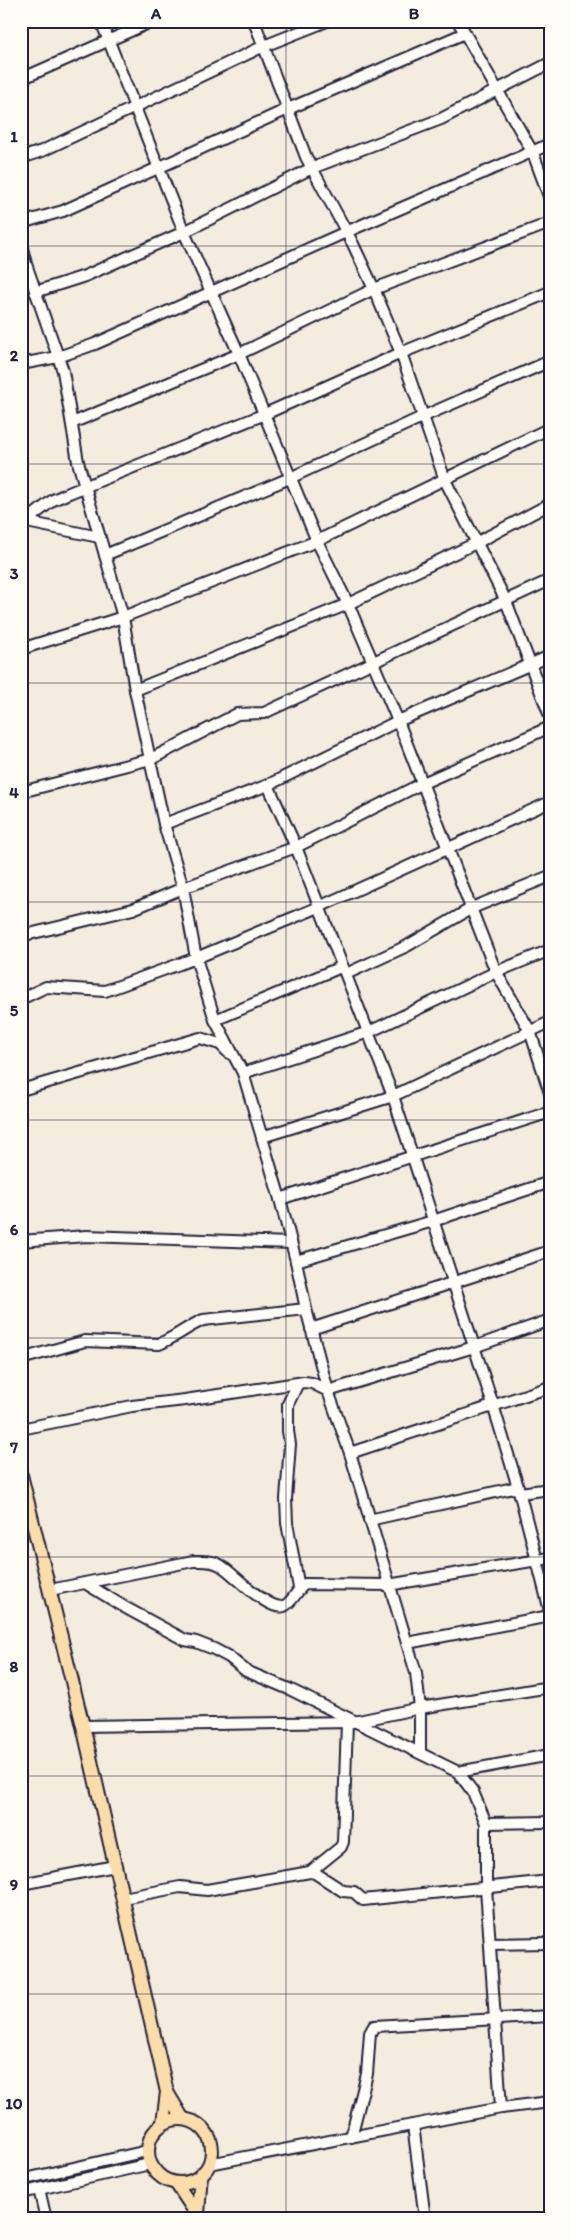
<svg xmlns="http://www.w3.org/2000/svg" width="571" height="2240" font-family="Itim,sans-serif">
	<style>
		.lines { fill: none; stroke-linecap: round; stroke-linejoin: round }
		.minor-casing { stroke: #22223b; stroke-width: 14 }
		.major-casing { stroke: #22223b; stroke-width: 16 }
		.minor { stroke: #fdfcf7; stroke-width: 10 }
		.major { stroke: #fbddab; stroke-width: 12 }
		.grid { fill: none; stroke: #22223b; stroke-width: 1; stroke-opacity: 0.55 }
		.neatline { fill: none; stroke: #22223b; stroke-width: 2 }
		.grid-label { font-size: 16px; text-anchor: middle; font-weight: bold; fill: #22223b }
	</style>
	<rect width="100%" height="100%" fill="#f3ecdf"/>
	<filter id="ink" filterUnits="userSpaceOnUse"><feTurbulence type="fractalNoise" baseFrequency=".02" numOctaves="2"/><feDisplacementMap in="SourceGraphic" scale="10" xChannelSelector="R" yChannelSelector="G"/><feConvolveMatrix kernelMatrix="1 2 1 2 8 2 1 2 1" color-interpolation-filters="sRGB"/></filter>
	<g filter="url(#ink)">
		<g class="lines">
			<!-- minor casing -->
			<g class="minor-casing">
				<g id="minor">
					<path d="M101,21L184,232L239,354L317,541L348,604L398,721L496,972L530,1031L550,1093"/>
					<path d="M254,21L306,157L353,244L374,289L401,353L445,480L506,601L550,716"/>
					<path d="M458,21L533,153L550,199"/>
					<path d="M21,79L153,21"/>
					<path d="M21,158L42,151L264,46L327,21"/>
					<path d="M21,223L63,211L288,109L465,33"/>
					<path d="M21,244L26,264L63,371L78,462L123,617L135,690L164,824L183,888L196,958L215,1020L243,1073L280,1199L296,1261L306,1309L328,1391L350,1453L416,1673L420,1708V1752"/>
					<path d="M35,292L85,276L184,232L312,168L441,119L550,63"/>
					<path d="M21,364L58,357L95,344L346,232L550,144"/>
					<path d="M72,423L239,354L374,289L550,223"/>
					<path d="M22,521L99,537"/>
					<path d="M26,521L53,500L69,493L265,414L401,353L550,292"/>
					<path d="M105,555L290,478L422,417L550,361"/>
					<path d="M21,649L123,617L317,541L550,428"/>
					<path d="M135,690L348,604L476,543L550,504"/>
					<path d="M268,785L296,847L393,1096L493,1405L518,1487L550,1611"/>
					<path d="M21,792L151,759L237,714L264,713L550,580"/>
					<path d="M164,824L268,785L398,721L550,656"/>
					<path d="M21,936L133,909L183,888L296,847L423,783L550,727"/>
					<path d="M346,974L407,946L472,908L550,876"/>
					<path d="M21,999L46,987L105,991L196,958L319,907L550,802"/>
					<path d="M215,1020L341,967"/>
					<path d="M243,1073L369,1032L496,972L550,950"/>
					<path d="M21,1090L200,1038L220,1044L229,1053"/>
					<path d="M262,1137L393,1096L550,1022"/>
					<path d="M280,1199L550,1112"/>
					<path d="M21,1241L86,1236L291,1243"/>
					<path d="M296,1261L433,1221L550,1182"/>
					<path d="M311,1329L550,1251"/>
					<path d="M21,1359L85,1341L159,1344C174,1338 187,1327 203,1320L306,1309"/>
					<path d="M298,1383L288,1404V1431L290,1444L286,1499L287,1523L299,1588"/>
					<path d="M21,1429L132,1406L185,1400L304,1382L312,1383L328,1391L474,1347L550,1320"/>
					<path d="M350,1453L550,1387"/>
					<path d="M520,1493L550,1489"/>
					<path d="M369,1520L518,1487"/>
					<path d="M85,1583L126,1608L185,1640L196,1642L214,1649L229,1657L246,1671L289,1689L458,1772L473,1792L486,1823V1888L501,2108"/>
					<path d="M50,1590L193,1561C202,1561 212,1560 220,1565C234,1573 268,1612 284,1606C293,1602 297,1589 305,1584L388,1585L550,1558"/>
					<path d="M407,1643L550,1616"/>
					<path d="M83,1726L354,1722L420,1708L550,1687"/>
					<path d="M458,1772L550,1755"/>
					<path d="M486,1823L550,1822"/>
					<path d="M310,1872L341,1847L343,1842L347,1722"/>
					<path d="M21,1884L115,1866"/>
					<path d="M123,1898L180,1887L207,1890L310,1872L315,1873L343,1891L354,1892L363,1900L550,1881"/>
					<path d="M491,1944L550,1943"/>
					<path d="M413,2125L425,2219"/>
					<path d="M351,2137L367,2074L370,2033L374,2026L550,2016"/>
					<path d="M209,2164L501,2108L550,2102"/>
					<path d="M21,2180L147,2151"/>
					<path d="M39,2189L46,2219"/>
					<path d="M21,2193L150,2164"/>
				</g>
			</g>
			<!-- major casing -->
			<g class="major-casing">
				<g id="major">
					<path d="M21,1475L83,1726L167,2092L183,2119"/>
					<circle cx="180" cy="2151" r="32"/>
					<path d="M163,2123L167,2092"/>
					<path d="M176,2183L200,2219"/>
					<path d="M198,2214L201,2174"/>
				</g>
			</g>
			<!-- minor -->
			<use href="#minor" class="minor"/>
			<!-- major -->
			<use href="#major" class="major"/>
		</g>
	</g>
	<!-- grid -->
	<path class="grid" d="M286,21V2219M21,246H550M21,464H550M21,683H550M21,902H550M21,1120H550M21,1338H550M21,1557H550M21,1776H550M21,1994H550"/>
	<!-- margin -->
	<rect width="571" height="2240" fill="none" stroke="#fdfcf7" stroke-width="55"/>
	<rect x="28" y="28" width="516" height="2184" class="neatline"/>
	<g class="grid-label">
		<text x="156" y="19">A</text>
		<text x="414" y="19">B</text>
		<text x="14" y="142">1</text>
		<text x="14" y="361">2</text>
		<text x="14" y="579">3</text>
		<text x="14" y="798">4</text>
		<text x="14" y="1016">5</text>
		<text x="14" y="1235">6</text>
		<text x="14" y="1453">7</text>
		<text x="14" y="1672">8</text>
		<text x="14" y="1890">9</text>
		<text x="14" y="2109">10</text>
	</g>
</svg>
